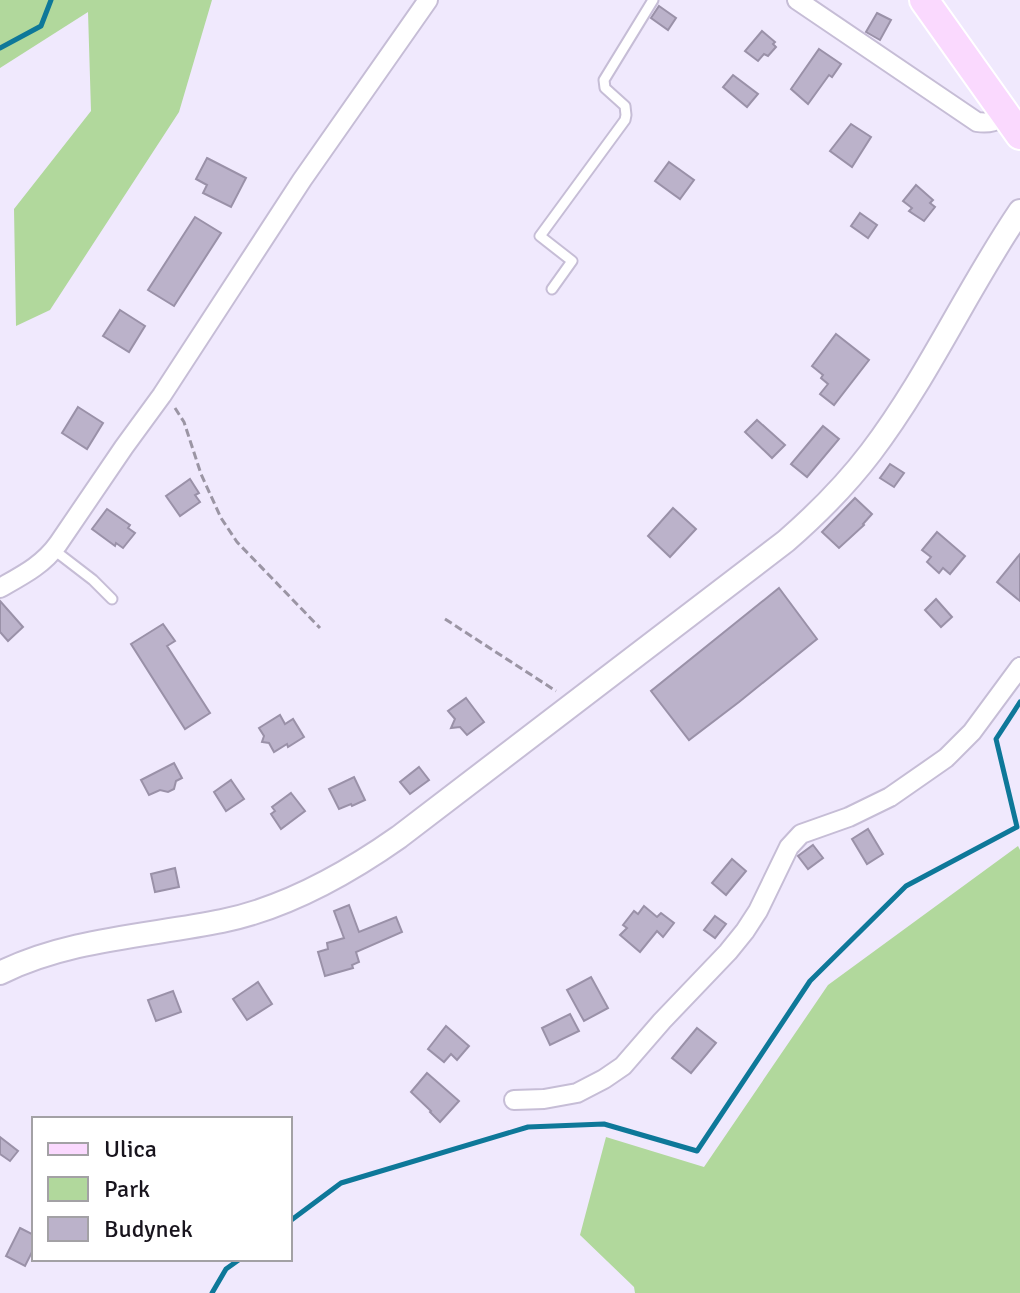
<svg xmlns="http://www.w3.org/2000/svg" width="1020" height="1293" font-family="Signika,sans-serif">
	<style>
		.green { fill: #b1d89c }
		.lines { fill: none; stroke-linecap: round; stroke-linejoin: round }
		.stream { stroke: #0e7899; stroke-width: 5 }
		.building { fill: #bbb2ca; stroke: #9a91a8; stroke-width: 2 }
		.service-casing { stroke: #c6bdd6; stroke-width: 13 }
		.minor-casing { stroke: #c6bdd6; stroke-width: 22 }
		.tertiary-casing { stroke: #c6bdd6; stroke-width: 26 }
		.primary-casing { stroke: #fff; stroke-width: 32 }
		.path { stroke: #9b95a4; stroke-width: 3; stroke-dasharray: 8 4; stroke-linecap: butt }
		.service { stroke: #fff; stroke-width: 9 }
		.minor { stroke: #fff; stroke-width: 18 }
		.tertiary { stroke: #fff; stroke-width: 22 }
		.primary { stroke: #fad9fe; stroke-width: 28 }
	</style>
	<rect width="100%" height="100%" fill="#f0e9fd"/>
	<!-- green -->
	<g class="green">
		<path d="M0,0H212L179,112L50,310L16,326L14,209L91,111L88,12L0,68Z"/>
		<path d="M1018,846L1020,850V1293H635L634,1287L580,1235L606,1137L704,1167L828,985Z"/>
	</g>
	<g class="lines">
		<!-- stream -->
		<g class="stream">
			<path d="M0,48L41,26L51,0"/>
			<path d="M290,1221L341,1183L528,1127L604,1124L697,1151L810,981L906,886L1017,827L996,739L1020,702"/>
			<path d="M212,1293L226,1269L240,1259"/>
		</g>
	</g>
	<!-- building -->
	<g class="building">
		<path d="M659,6L676,18L668,30L651,18Z"/>
		<path d="M877,13L891,20L880,40L866,32Z"/>
		<path d="M762,31L775,42L773,44L776,47L768,56L764,54L758,61L745,51Z"/>
		<path d="M819,49L841,64L832,77L829,75L808,104L791,89Z"/>
		<path d="M733,75L758,94L747,107L723,87Z"/>
		<path d="M851,124L871,137L852,167L830,151Z"/>
		<path d="M207,158L246,178L231,207L203,193L207,185L196,179Z"/>
		<path d="M669,162L694,180L680,199L655,181Z"/>
		<path d="M916,185L933,200L930,203L935,207L924,221L909,211L912,208L903,201Z"/>
		<path d="M860,213L877,225L868,238L851,226Z"/>
		<path d="M195,217L221,233L174,306L148,290Z"/>
		<path d="M120,310L145,326L129,352L103,336Z"/>
		<path d="M836,334L869,360L834,405L820,394L828,384L821,378L823,375L812,366Z"/>
		<path d="M78,407L103,423L87,449L62,433Z"/>
		<path d="M757,420L785,445L772,458L745,432Z"/>
		<path d="M823,426L839,439L807,477L791,464Z"/>
		<path d="M890,464L904,473L894,487L880,478Z"/>
		<path d="M190,479L199,493L195,495L200,502L180,516L166,496Z"/>
		<path d="M855,498L872,514L863,524L864,525L839,548L822,532Z"/>
		<path d="M673,508L696,529L670,557L648,536Z"/>
		<path d="M107,509L130,525L128,528L135,533L123,548L116,543L115,546L92,529Z"/>
		<path d="M937,532L965,556L950,574L943,568L939,573L927,562L931,557L922,550Z"/>
		<path d="M1020,554V601L997,582Z"/>
		<path d="M779,588L817,639L739,702L689,740L651,691Z"/>
		<path d="M936,599L952,617L941,627L925,610Z"/>
		<path d="M0,601L23,627L8,641L0,632Z"/>
		<path d="M163,624L175,641L167,646L210,713L185,729L131,644Z"/>
		<path d="M466,698L484,722L467,735L460,727L451,728L455,719L448,711Z"/>
		<path d="M280,715L285,724L293,719L304,737L288,747L287,744L274,752L269,743L262,742L264,736L259,728Z"/>
		<path d="M174,763L182,778L176,781L174,789L168,792L160,790L149,795L141,780Z"/>
		<path d="M419,767L429,780L410,794L400,782Z"/>
		<path d="M354,777L365,800L352,806L351,804L339,809L329,789Z"/>
		<path d="M231,780L244,799L226,811L214,792Z"/>
		<path d="M291,793L305,811L281,829L271,814L275,811L272,807Z"/>
		<path d="M868,829L883,854L867,864L852,839Z"/>
		<path d="M813,845L823,858L808,869L798,856Z"/>
		<path d="M732,859L746,871L726,895L712,883Z"/>
		<path d="M175,868L179,887L155,892L151,874Z"/>
		<path d="M349,905L359,932L396,917L402,932L356,952L359,962L352,965L353,968L325,976L318,952L328,949L327,943L344,938L334,911Z"/>
		<path d="M644,906L657,917L661,913L674,923L663,937L657,931L640,952L620,935L627,928L623,925L634,911L638,914Z"/>
		<path d="M715,916L726,924L715,938L704,930Z"/>
		<path d="M591,977L608,1008L584,1021L567,990Z"/>
		<path d="M258,982L272,1004L247,1020L233,999Z"/>
		<path d="M173,991L181,1012L156,1021L148,1000Z"/>
		<path d="M570,1014L579,1031L550,1045L542,1028Z"/>
		<path d="M446,1026L469,1046L457,1060L451,1054L444,1062L428,1049Z"/>
		<path d="M697,1028L716,1043L691,1073L672,1058Z"/>
		<path d="M427,1073L459,1101L440,1122L430,1112L431,1111L411,1092Z"/>
		<path d="M0,1137L18,1151L10,1161L0,1154Z"/>
		<path d="M20,1228L34,1235V1248L25,1266L6,1256Z"/>
	</g>
	<g class="lines">
		<!-- service casing -->
		<g class="service-casing">
			<g id="service">
				<path d="M552,289L572,261L540,236L625,120L626,115L625,106L605,88L604,80L653,0"/>
				<path d="M54,550L93,580L112,599"/>
			</g>
		</g>
		<!-- minor casing -->
		<g class="minor-casing">
			<g id="minor">
				<path d="M797,0L977,122C990,124 996,121 1006,115"/>
				<path d="M0,588C23,575 43,565 58,544L124,447L162,395L302,180L428,0"/>
				<path d="M514,1100L544,1099L577,1093L604,1079L623,1066L662,1021L728,952L745,931L758,911L789,847L801,834L849,817L890,797L946,758L972,732L1020,667"/>
			</g>
		</g>
		<!-- tertiary casing -->
		<g class="tertiary-casing">
			<path id="tertiary" d="M0,973C68,939 148,936 222,921C286,908 345,875 399,837L786,541C817,514 846,485 871,452C928,377 967,289 1020,211"/>
		</g>
		<!-- primary casing -->
		<g class="primary-casing">
			<path id="primary" d="M924,0L1020,135"/>
		</g>
		<!-- path -->
		<g class="path">
			<path d="M175,408L184,422L201,474L221,518L237,542L320,628"/>
			<path d="M445,619L556,691"/>
		</g>
		<!-- service -->
		<use href="#service" class="service"/>
		<!-- minor -->
		<use href="#minor" class="minor"/>
		<!-- tertiary -->
		<use href="#tertiary" class="tertiary"/>
		<!-- primary -->
		<use href="#primary" class="primary"/>
	</g>
	<!-- legend -->
	<rect x="32" y="1117" width="260" height="144" fill="#ffffff" stroke="#a3a1a5" stroke-width="2"/>
	<rect x="48" y="1143" width="40" height="12" fill="#fad9fe" stroke="#a3a1a5" stroke-width="2"/>
	<text x="104" y="1157" font-size="24" fill="#18141d">Ulica</text>
	<rect x="48" y="1177" width="40" height="24" fill="#b1d89c" stroke="#a3a1a5" stroke-width="2"/>
	<text x="104" y="1197" font-size="24" fill="#18141d">Park</text>
	<rect x="48" y="1217" width="40" height="24" fill="#bbb2ca" stroke="#a3a1a5" stroke-width="2"/>
	<text x="104" y="1237" font-size="24" fill="#18141d">Budynek</text>
</svg>
